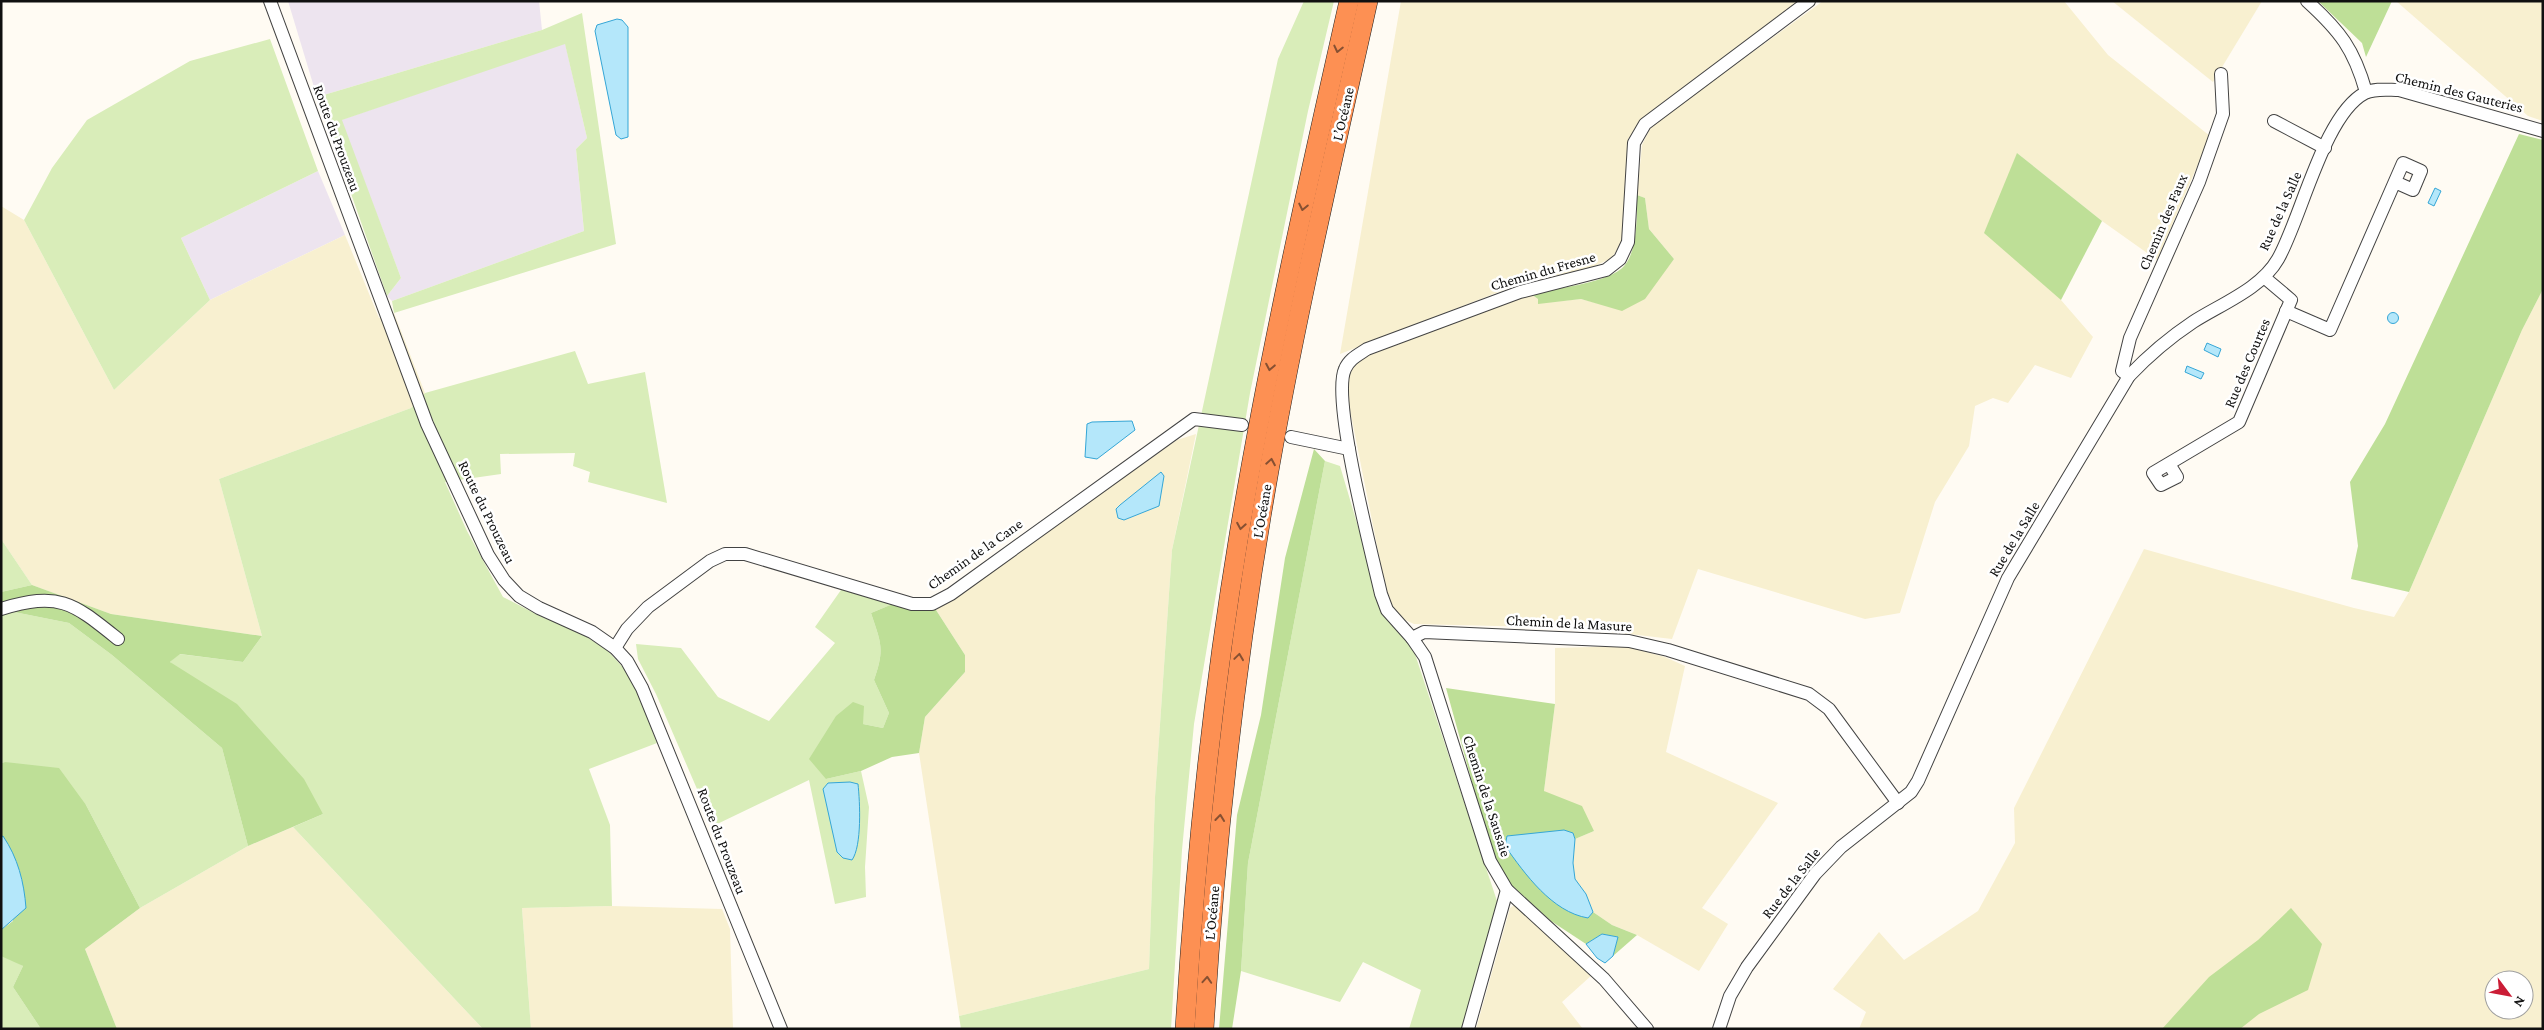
<svg xmlns="http://www.w3.org/2000/svg" width="2544" height="1030" font-family="'Crimson Pro',serif">
	<style>
		.industrial { fill: #ede4ef }
		.farmland { fill: #f8f0d0; fill-rule: evenodd }
		.green { fill: #d9edb9 }
		.forest { fill: #bedf97 }
		.water { fill: #b4e7fa; stroke: #35a6d6 }
		.lines { fill: none; stroke-linecap: round; stroke-linejoin: round }
		.minor-casing { stroke: #434343; stroke-width: 14 }
		.highway-casing { stroke: #212121; stroke-width: 20 }
		.minor { stroke: #fff; stroke-width: 12 }
		.highway { stroke: #fd9053; stroke-width: 19 }
		.oneway { stroke: #865032 }
		.labels { text-anchor: middle; stroke-width: 5; stroke-linejoin: round; paint-order: stroke }
		.street-label { font-size: 15px; fill: #101010; stroke: #fff }
	</style>
	<rect width="100%" height="100%" fill="#fffbf3"/>
	<!-- industrial -->
	<g class="industrial">
		<path d="M288,1H539L542,30L317,97Z"/>
		<path d="M565,43L587,138L576,149L584,231L392,301L387,296L401,278L341,120Z"/>
		<path d="M318,171L345,235L210,300L181,238Z"/>
	</g>
	<!-- farmland -->
	<g class="farmland">
		<path d="M1401,1H1801L1644,119L1628,139L1623,239L1612,258L1586,270L1529,280L1340,354Z"/>
		<path d="M1823,1H2064L2108,55L2210,136L2157,260L2102,221L2017,153L2061,300L2093,337L2071,378L2035,365L2008,403L1993,398L1975,406L1969,446L1935,502L1900,613L1865,619L1698,569L1672,639L1612,632L1539,627L1414,624L1403,619L1388,601L1349,405L1346,380L1353,367L1363,357L1531,294L1538,299L1539,303L1581,299L1600,304L1674,259L1649,229L1645,198L1637,195L1642,145L1652,125Z"/>
		<path d="M2112,1H2262L2213,82Z"/>
		<path d="M2396,1H2543V121L2528,116Z"/>
		<path d="M1,206L24,220L114,390L210,300L345,235L379,318L394,313L425,393L411,408L219,479L262,636L111,614L32,585L1,539Z"/>
		<path d="M2543,289V1029H1859L1866,1012L1833,989L1879,932L1904,960L1978,911L2015,843L2014,808L2144,549L2354,608L2394,617L2409,592L2522,330ZM2494,980H2524V1010H2494Z"/>
		<path d="M1196,434L1172,550L1155,797L1149,969L959,1016L919,753L925,717L965,672V655L936,610L1177,440Z"/>
		<path d="M1625,646L1665,657L1685,666L1666,752L1778,803L1702,908L1728,924L1699,971L1637,935L1612,925L1593,912L1586,894L1575,879L1573,863L1575,839L1594,831L1544,791L1555,704V648Z"/>
		<path d="M293,827L483,1029H117L85,949L140,908L248,846Z"/>
		<path d="M1516,904L1592,975L1562,1002L1583,1029H1476L1510,908Z"/>
		<path d="M612,906L722,909L730,929L733,1029H531L522,908Z"/>
	</g>
	<!-- green -->
	<g class="green">
		<path d="M1304,1H1334L1308,111L1250,393L1194,724L1182,850L1171,1029H961L959,1016L1149,969L1155,797L1172,550L1278,59Z"/>
		<path d="M582,13L616,244L394,313L392,301L584,231L576,149L587,138L565,44L342,120L401,278L387,296L317,97L542,30Z"/>
		<path d="M270,39L318,171L181,238L210,300L114,390L24,220L52,168L87,120L190,61Z"/>
		<path d="M575,351L588,384L645,372L667,503L588,482L590,472L573,466L575,453L500,454L501,474L445,482L467,531L503,597L544,618L576,630L607,650L631,676L657,743L589,769L610,825L612,906L522,908L531,1029H483L293,827L323,814L170,662L179,654L243,662L262,636L219,479L411,408L425,393Z"/>
		<path d="M1325,461L1340,466L1384,614L1414,651L1498,904L1463,1029H1409L1421,990L1363,962L1340,1002L1241,971L1248,863Z"/>
		<path d="M1,539L32,585L1,592Z"/>
		<path d="M848,580L907,598L871,613C881,643 885,649 874,680L889,713L883,728L863,724L826,779L861,771L869,807L865,867L866,897L835,904L809,780L713,826L656,694L638,659L636,644L681,648L718,697L769,721L835,643L815,627Z"/>
		<path d="M14,612L69,623L112,655L222,748L248,846L140,908L86,805L5,762L1,763V615Z"/>
		<path d="M3,955L23,966L13,987L41,1029H1V956Z"/>
	</g>
	<!-- forest -->
	<g class="forest">
		<path d="M2318,1H2392L2366,57L2362,43Z"/>
		<path d="M2519,134L2543,140V289L2522,330L2409,592L2351,579L2358,546L2350,482L2385,424Z"/>
		<path d="M2017,153L2102,221L2061,300L1984,233Z"/>
		<path d="M1637,195L1645,198L1649,229L1674,259L1645,299L1622,311L1581,299L1538,304V299L1531,294C1556,288 1601,284 1621,269C1638,256 1637,215 1637,195Z"/>
		<path d="M1314,449L1325,461L1248,863L1241,971L1232,1029H1219L1237,815L1261,715L1285,558Z"/>
		<path d="M32,585L111,614L262,636L243,662L180,654L170,662L237,704L304,779L323,814L248,846L222,748L112,655L69,623L14,612L1,615V592Z"/>
		<path d="M907,598L936,610L965,655V672L925,717L919,753L892,757L861,771L826,779L809,759L836,716L853,702L864,706L863,724L883,728L889,713L874,680C885,649 881,643 871,613Z"/>
		<path d="M1446,688L1555,704L1544,791L1582,806L1594,831L1575,839L1573,833L1507,836L1588,918L1593,912L1612,925L1637,935L1613,956L1618,937L1602,934L1586,944L1551,921L1506,880L1491,851Z"/>
		<path d="M5,762L59,768L86,805L140,908L85,949L117,1029H41L13,987L23,966L1,956V930L13,921L3,837H1V763Z"/>
		<path d="M2291,908L2322,944L2308,990L2259,1014L2240,1029H2162L2209,977L2258,940Z"/>
	</g>
	<!-- water -->
	<g class="water">
		<path d="M617,19L622,20L628,27V137L621,139L616,135L595,31L597,25Z"/>
		<path d="M2435,188L2441,191L2434,206L2428,203Z"/>
		<circle cx="2393" cy="318" r="5.5"/>
		<path d="M2207,343L2221,349L2218,357L2204,350Z"/>
		<path d="M2187,366L2204,373L2201,379L2185,372Z"/>
		<path d="M1132,421L1135,430L1097,459L1085,457L1087,424L1092,422Z"/>
		<path d="M1161,472L1164,476L1159,506L1124,520L1118,518L1116,509L1120,505Z"/>
		<path d="M850,782L858,784C860,802 862,846 852,860L843,858L837,852L823,789L828,783Z"/>
		<path d="M1564,830L1573,833L1575,839L1573,863L1575,879L1586,894L1593,912L1588,918C1552,912 1525,874 1505,846L1507,836Z"/>
		<path d="M3,836C18,858 24,882 26,908L1,930V837Z"/>
		<path d="M1602,934L1618,937L1613,956L1605,963L1597,958L1586,944Z"/>
	</g>
	<g class="lines">
		<!-- minor casing -->
		<g class="minor-casing">
			<g id="minor">
				<path d="M270,1L427,424L488,555L504,580L519,596L539,608L592,632L615,648L627,661L642,688L781,1029"/>
				<path d="M1809,1L1645,124L1634,143L1628,242L1620,259L1606,270L1520,292L1367,349C1358,355 1349,359 1345,369C1331,399 1372,554 1381,594L1387,610L1412,638L1424,632L1629,641L1668,650L1809,694L1829,709L1898,803"/>
				<path d="M2307,1C2340,31 2354,49 2366,92"/>
				<path d="M2274,121L2325,148"/>
				<path d="M2286,311L2330,330L2403,163L2421,171L2413,190L2395,182"/>
				<path d="M2129,376L2122,371L2130,338L2199,182L2223,114L2221,74"/>
				<path d="M1291,437L1349,449"/>
				<path d="M2169,464L2177,477L2161,485L2153,473L2239,422L2291,300L2265,278"/>
				<path d="M1,609C60,591 73,603 118,639"/>
				<path d="M1412,638L1425,657L1490,861L1507,890L1604,979L1647,1029"/>
				<path d="M615,648L627,629L648,607L710,561L725,554H745L912,604H932L951,594L1194,419L1242,425"/>
				<path d="M1468,1029L1507,890"/>
				<path d="M1719,1029L1730,996L1747,967L1815,874L1841,847L1911,792L1918,781L2008,578L2129,376C2149,355 2169,338 2193,322C2221,304 2261,289 2278,259C2301,219 2324,114 2365,93C2375,88 2388,90 2399,90L2543,131"/>
			</g>
		</g>
		<!-- highway casing -->
		<g class="highway-casing">
			<g id="highway">
				<path d="M1185,1029C1195,863 1212,698 1239,535C1269,355 1309,178 1349,1"/>
				<path d="M1204,1029C1215,847 1235,667 1266,488C1294,325 1332,163 1368,1"/>
			</g>
		</g>
		<!-- minor -->
		<use href="#minor" class="minor"/>
		<!-- highway -->
		<use href="#highway" class="highway"/>
	</g>
	<!-- one-way arrows -->
	<defs><path id="oneway-chevron" d="M-2-3.5L2.5 0L-2 3.5" fill="none" stroke-width="1.6" stroke-linecap="round" stroke-linejoin="round" transform="scale(1.25)"/></defs>
	<g class="oneway">
		<use href="#oneway-chevron" transform="translate(1338 49) rotate(103)"/>
		<use href="#oneway-chevron" transform="translate(1303 207) rotate(102)"/>
		<use href="#oneway-chevron" transform="translate(1270 367) rotate(101)"/>
		<use href="#oneway-chevron" transform="translate(1271 462) rotate(-80)"/>
		<use href="#oneway-chevron" transform="translate(1241 526) rotate(100)"/>
		<use href="#oneway-chevron" transform="translate(1239 657) rotate(-82)"/>
		<use href="#oneway-chevron" transform="translate(1220 818) rotate(-84)"/>
		<use href="#oneway-chevron" transform="translate(1207 980) rotate(-86)"/>
	</g>
	<g class="labels">
		<!-- street labels -->
		<g class="street-label">
			<text transform="translate(2459 92) rotate(14)" y="5">Chemin des Gauteries</text>
			<text transform="translate(1343 114) rotate(-77)" y="5">L’Océane</text>
			<text transform="translate(337 138) rotate(70)" y="5">Route du Prouzeau</text>
			<text transform="translate(2280 211) rotate(-66)" y="5">Rue de la Salle</text>
			<text transform="translate(2163 222) rotate(-67)" y="5">Chemin des Faux</text>
			<text transform="translate(1543 271) rotate(-16)" y="5">Chemin du Fresne</text>
			<text transform="translate(2247 363) rotate(-67)" y="5">Rue des Courtes</text>
			<text transform="translate(1262 511) rotate(-80)" y="5">L’Océane</text>
			<text transform="translate(487 512) rotate(64)" y="5">Route du Prouzeau</text>
			<text transform="translate(2014 539) rotate(-59)" y="5">Rue de la Salle</text>
			<text transform="translate(975 554) rotate(-35)" y="5">Chemin de la Cane</text>
			<text transform="translate(1569 623) rotate(3)" y="5">Chemin de la Masure</text>
			<text transform="translate(1487 796) rotate(72)" y="5">Chemin de la Sausaie</text>
			<text transform="translate(722 841) rotate(69)" y="5">Route du Prouzeau</text>
			<text transform="translate(1791 883) rotate(-52)" y="5">Rue de la Salle</text>
			<text transform="translate(1212 913) rotate(-85)" y="5">L’Océane</text>
		</g>
	</g>
	<!-- border -->
	<rect width="2544" height="1030" fill="none" stroke="#101010" stroke-width="5"/>
	<!-- north arrow -->
	<g transform="translate(2509 995) rotate(122)"><circle r="24" fill="#ffffff" stroke="#9f9f9f"/>
	<path d="M0-4L9 19L0 12L-9 19Z" fill="#cb1d36"/>
	<text y="-8" font-size="14" font-weight="bold" text-anchor="middle" fill="#101010">N</text>
	</g>
</svg>
